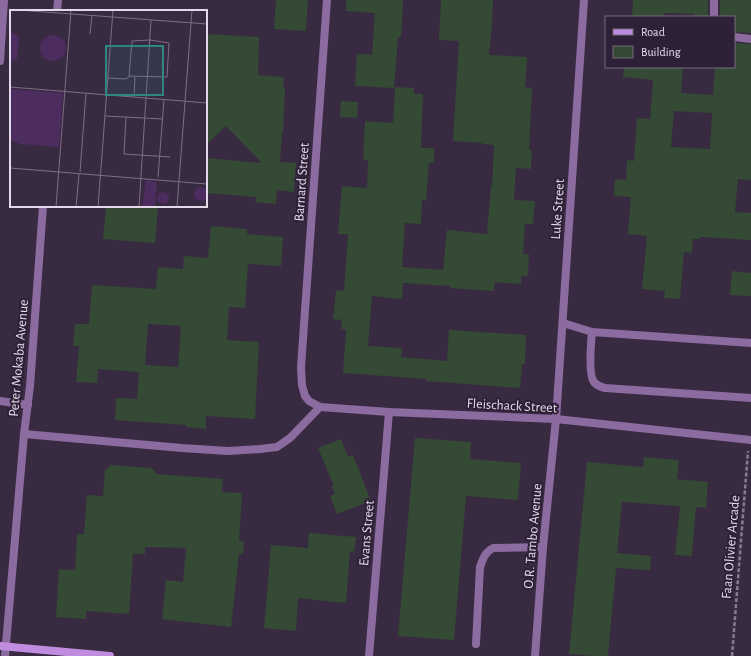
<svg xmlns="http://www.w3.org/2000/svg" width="751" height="656" font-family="'Alegreya Sans',sans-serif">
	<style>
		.building { fill: #354a34; fill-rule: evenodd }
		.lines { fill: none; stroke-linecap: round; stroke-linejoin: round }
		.path { stroke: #877b8e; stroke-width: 2.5; stroke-dasharray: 4 2; stroke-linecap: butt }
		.lane { stroke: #8c6ca0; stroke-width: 8 }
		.street { stroke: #8c6ca0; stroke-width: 8 }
		.secondary { stroke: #c08cdf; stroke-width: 8 }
		.labels { text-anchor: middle; stroke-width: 4; stroke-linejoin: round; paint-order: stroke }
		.street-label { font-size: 14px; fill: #e3dae9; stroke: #2e2037 }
		.inset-road { fill: none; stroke: #7c7084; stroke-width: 1 }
		.view { fill: #2f8580; fill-opacity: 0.15; stroke: #2f8580; stroke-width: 2 }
		.inset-edge { fill: none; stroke: #e3dae9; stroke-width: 2 }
	</style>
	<rect width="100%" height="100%" fill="#382a41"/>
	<!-- building -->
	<g class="building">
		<path d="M276,0H308L306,31L274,29Z"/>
		<path d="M346,0H403L401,37H398L394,88L355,86L357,54L372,55L375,13L346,11Z"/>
		<path d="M441,0H493L492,24L489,55L527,57L525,87L532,88L529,150H532L531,169L516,168L514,200L535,201L533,224H525L523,254H529L528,276H521V284L495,282L494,291L450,288V286L403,283L402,299L372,296L368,346L402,348L401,357L447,361L449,330L526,335L525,364H522L520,388L426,381V379L343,373L346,330L341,329L342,320L333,319L336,290L344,291L348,234H338L342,186L367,188L368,160L363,159L365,121L393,123L395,87L414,88V94H423L421,148H434V163H429L426,201L422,200L421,224L405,223L402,267L443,270L447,230L487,234L491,186H492L494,145L482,144V143L453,141L459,41L439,40Z"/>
		<path d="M633,0H708V17H694V14L664,13V17H632Z"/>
		<path d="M720,0H751V33L734,32V17H720Z"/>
		<path d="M206,34L259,37L258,75L284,77L283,88H285L283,133H282L280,162L296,163L294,192L277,190L276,204L255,202L256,197L206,193V158L262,163L226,126L206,145Z"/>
		<path d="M734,43L751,44V180L738,179L735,212L751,213V240L700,237L699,239H693L692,253L684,252L680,299L664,298L665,291L642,289L647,236L628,234L631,197L614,196L615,179L626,180L627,160L634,161L637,118L650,119L653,80L623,77L624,67H683L681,93L713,95L715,67H734ZM674,111L712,113L710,149L671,147Z"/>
		<path d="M341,101L358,102L357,118L340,117Z"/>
		<path d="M106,206H135L158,208L155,243L103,239Z"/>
		<path d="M211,226L247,229V234L283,237L281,266L248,264L245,308L229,307L227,340L259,342L255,419L206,416V429L186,427V425L115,420L116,398L137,399L139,372L98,369L97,383L76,382L79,346H73L75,324H89L92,285L156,289L158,267L183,269L184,256L208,258ZM148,324L181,326L178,367L145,365Z"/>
		<path d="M732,271L751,273V296L730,295Z"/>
		<path d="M415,438L471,442L470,459L521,463L518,500L466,496L454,640L398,636Z"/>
		<path d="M341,439L348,457L353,455L371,501L337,514L330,496L335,494L332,487L334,486L318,448Z"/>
		<path d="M644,457L679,460L677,479L708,482L706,508L696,507L692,556L675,555L680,506L622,502L617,553L651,556L650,570L616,568L608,656H594L569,654L587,462L643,467Z"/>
		<path d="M111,465L152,468L157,474L223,479L222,492L242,493L239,541H244L243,554H239L231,627L162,619L166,580L183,582L186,548L145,547V554H133L129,614L86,611V619L56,617L59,569L75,570L77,534H84L87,495L103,496L105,470Z"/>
		<path d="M309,533L356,537L354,552L350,551L346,603L298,598L296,631L264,628L271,545L308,548Z"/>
	</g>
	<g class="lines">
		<!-- path -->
		<path class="path" d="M732,656L748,451"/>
		<!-- lane -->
		<g class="lane">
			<path d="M714,17V0"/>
			<path d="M734,37L751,39"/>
			<path d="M0,61L4,0"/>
			<path d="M563,323L592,332L751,343"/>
			<path d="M592,332C591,343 588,375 594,382C597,386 601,387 605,388L751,398"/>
			<path d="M0,401L28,405"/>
			<path d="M476,644L480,567C483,559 485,552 493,548L543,547"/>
		</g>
		<!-- street -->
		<g class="street">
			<path d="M327,0L301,367L302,385L305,396L309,401L320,407L389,412L556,419L751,440"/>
			<path d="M57,11L58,0"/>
			<path d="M24,434L182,448L228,451L260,449L277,447L290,438L320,407"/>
			<path d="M5,656L24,434L30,386L43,206"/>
			<path d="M369,656L389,412"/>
			<path d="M535,656L543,547L556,419L584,0"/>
		</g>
		<!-- secondary -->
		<path class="secondary" d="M0,646L110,656"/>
	</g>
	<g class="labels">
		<!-- street labels -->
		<g class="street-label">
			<text transform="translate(301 182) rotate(-86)" y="5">Barnard Street</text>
			<text transform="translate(557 209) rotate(-86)" y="5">Luke Street</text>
			<text transform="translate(18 358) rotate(-85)" y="5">Peter Mokaba Avenue</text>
			<text transform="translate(512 405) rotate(3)" y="5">Fleischack Street</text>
			<text transform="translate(366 533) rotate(-85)" y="5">Evans Street</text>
			<text transform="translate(532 536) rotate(-85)" y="5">O.R. Tambo Avenue</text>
			<text transform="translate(730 547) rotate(-85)" y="5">Faan Olivier Arcade</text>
		</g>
	</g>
	<!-- overview -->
	<g transform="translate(10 10)">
		<rect width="197" height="197" fill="#382a41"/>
		<path d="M0,22L7,25L9,29L7,49L1,52ZM30 38a13 13 0 1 1 26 0a13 13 0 1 1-26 0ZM0,79L53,83L49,137L10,134L0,130ZM136,170L147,172L145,197H132ZM184 184a7 7 0 1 1 14 0a7 7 0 1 1-14 0ZM147 188a6 6 0 1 1 12 0a6 6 0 1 1-12 0Z" fill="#4d2c5f"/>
		<path class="inset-road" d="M8,0L197,14M80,24L82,6M140,30L159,33L157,67L119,66L122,31ZM98,68L116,69L120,66M0,77L197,93M124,87L125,67M95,106L153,109M116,107L114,144L160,147M0,158L197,174M70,162L76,83M148,167L154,90M46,197L61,0M66,197L69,164M88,197L103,0M129,197L141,10M167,197L182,0"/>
		<path class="view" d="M96,36H153V85H96Z"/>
		<rect width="197" height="197" class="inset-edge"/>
	</g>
	<!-- legend -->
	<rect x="605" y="16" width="130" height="52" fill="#2e2037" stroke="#766a7e"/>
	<rect x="613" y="29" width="20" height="6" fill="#c08cdf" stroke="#766a7e"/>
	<text x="641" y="36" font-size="12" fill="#e3dae9">Road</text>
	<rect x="613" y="46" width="20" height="12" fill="#354a34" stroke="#766a7e"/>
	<text x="641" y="56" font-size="12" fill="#e3dae9">Building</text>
</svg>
